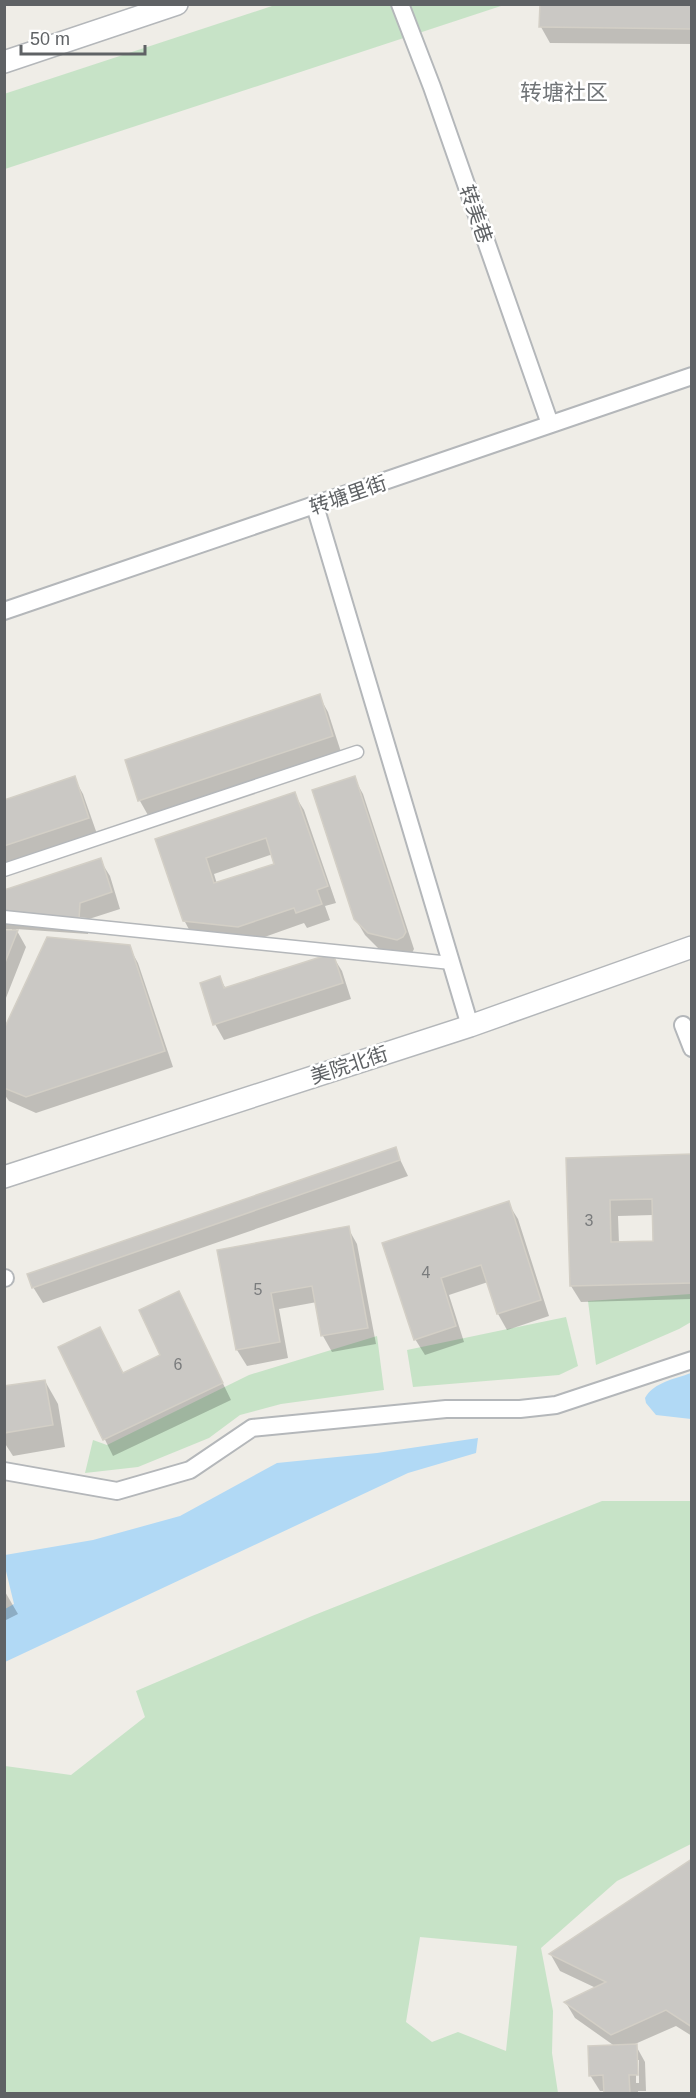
<svg xmlns="http://www.w3.org/2000/svg" width="696" height="2098" font-family="Arial,'Noto Sans SC',sans-serif">
	<style>
		.green { fill: #c7e3c7; fill-rule: evenodd }
		.water { fill: #b1d9f5 }
		.shadow { fill: #0003; fill-rule: evenodd }
		.building { fill: #cac8c4; stroke: #d3cfc6; stroke-width: 1.5; fill-rule: evenodd }
		.lines { fill: none; stroke-linecap: round; stroke-linejoin: round }
		.pedestrian-casing { stroke: #b4b7ba; stroke-width: 15 }
		.minor-casing { stroke: #b4b7ba; stroke-width: 20 }
		.tertiary-casing { stroke: #b4b7ba; stroke-width: 24 }
		.pedestrian { stroke: #fff; stroke-width: 12 }
		.minor { stroke: #fff; stroke-width: 16 }
		.tertiary { stroke: #fff; stroke-width: 21 }
		.labels { text-anchor: middle; stroke-width: 5; stroke-linejoin: round; paint-order: stroke }
		.number-label { font-size: 16px; fill: #7a7c7d }
		.street-label { font-size: 20px; fill: #5f6265; stroke: #fff }
		.quarter-label { font-size: 22px; fill: #707477; stroke: #fff }
	</style>
	<rect width="100%" height="100%" fill="#efede7"/>
	<!-- green -->
	<g class="green">
		<path d="M275,5H504L5,169L4,94Z"/>
		<path d="M691,1294V1322L679,1329L596,1365L588,1301Z"/>
		<path d="M566,1317L578,1366L559,1375L413,1387L407,1350Z"/>
		<path d="M377,1336L384,1390L281,1404L240,1415L209,1438L138,1467L85,1473L93,1440L107,1445L249,1375Z"/>
		<path d="M602,1501H691V1844L617,1881L541,1948L553,2011L552,2053L558,2093H5V1766L71,1775L145,1717L136,1691L312,1616ZM420,1937L517,1946L506,2051L458,2032L432,2042L406,2022Z"/>
	</g>
	<!-- water -->
	<g class="water">
		<path d="M691,1373V1419L656,1415L646,1403L645,1398C654,1382 675,1379 691,1373Z"/>
		<path d="M478,1438L476,1453L408,1473L5,1662V1609L14,1604L5,1567V1555L93,1540L180,1516L277,1463L377,1453Z"/>
	</g>
	<!-- shadow -->
	<g class="shadow">
		<path d="M692,4V44L550,43L541,27Z"/>
		<path d="M319,696L328,712L341,752L149,817L140,801L126,761Z"/>
		<path d="M74,778L83,794L97,834L4,865V801Z"/>
		<path d="M354,778L363,794L414,949L412,953L407,956L379,949L365,935L355,918Z"/>
		<path d="M294,794L304,810L336,903L325,906L330,920L307,928L304,923L248,943L193,937L184,920L157,840ZM273,854L276,865L217,884L214,874Z"/>
		<path d="M100,860L110,876L120,909L89,919L88,934L16,929L26,947L4,1003V932H12V929H4V915L86,921L87,918L4,912Z"/>
		<path d="M129,947L138,963L173,1067L36,1113L9,1101L4,1094V1033Z"/>
		<path d="M332,955L342,971L351,999L224,1040L215,1024L220,978L226,989Z"/>
		<path d="M395,1149L408,1176L43,1303L33,1287Z"/>
		<path d="M692,1156V1299L581,1302L571,1286L568,1159ZM653,1215L654,1242L619,1243L618,1216Z"/>
		<path d="M508,1203L518,1219L549,1316L507,1330L498,1314L488,1282L449,1295L464,1342L425,1355L415,1339L384,1244Z"/>
		<path d="M348,1228L357,1244L376,1344L332,1352L323,1336L317,1302L279,1309L288,1358L247,1366L237,1350L219,1251Z"/>
		<path d="M179,1293L231,1400L113,1456L60,1348L100,1329L123,1375L162,1356Z"/>
		<path d="M45,1381L58,1404L65,1447L13,1456L4,1442V1388Z"/>
		<path d="M4,1590L18,1614L4,1621Z"/>
		<path d="M692,1861V2036L676,2026L635,2044L645,2062L646,2091H638V2094H605V2091H600L590,2075L616,2047L575,2018L566,2003L596,1988L560,1971L551,1955ZM636,2060H639V2083H636Z"/>
	</g>
	<!-- building -->
	<g class="building">
		<path d="M540,4H692V29L539,27Z"/>
		<path d="M320,694L333,736L138,801L125,760Z"/>
		<path d="M75,776L89,818L4,846V800Z"/>
		<path d="M355,776L406,932L403,937L397,940L368,933L354,919L312,790Z"/>
		<path d="M295,792L328,886L317,890L322,904L296,913L294,908L238,927L183,921L155,839ZM266,838L274,864L214,883L206,858Z"/>
		<path d="M101,858L112,892L80,903L79,919L4,914V890Z"/>
		<path d="M4,930H18L4,965Z"/>
		<path d="M47,937L130,945L165,1051L26,1097L4,1088V1029Z"/>
		<path d="M333,953L343,983L213,1025L200,983L220,976L224,988Z"/>
		<path d="M396,1147L400,1160L32,1288L27,1274Z"/>
		<path d="M692,1154V1283L570,1286L566,1158ZM652,1199L653,1241L611,1242L610,1200Z"/>
		<path d="M509,1201L541,1300L497,1314L481,1265L441,1278L456,1326L414,1340L382,1243Z"/>
		<path d="M349,1226L368,1328L321,1336L312,1286L271,1293L280,1342L236,1350L217,1250Z"/>
		<path d="M179,1291L223,1383L103,1440L58,1347L100,1327L123,1373L160,1355L139,1310Z"/>
		<path d="M45,1380L53,1425L4,1433V1386Z"/>
		<path d="M692,1859V2027L666,2010L611,2035L564,2002L606,1982L549,1954Z"/>
		<path d="M637,2044L638,2075H629L630,2094H604L603,2075L589,2076L588,2046Z"/>
	</g>
	<g class="lines">
		<!-- pedestrian casing -->
		<g class="pedestrian-casing">
			<g id="pedestrian">
				<path d="M4,870L357,752"/>
				<path d="M4,917L451,963"/>
			</g>
		</g>
		<!-- minor casing -->
		<g class="minor-casing">
			<g id="minor">
				<path d="M400,4L432,87L550,424"/>
				<path d="M315,506L470,1026"/>
				<path d="M4,611L692,376"/>
				<path d="M683,1025L692,1048"/>
				<path d="M4,1278H5"/>
				<path d="M4,1471L117,1491L190,1470L252,1428L446,1409H520L556,1405L692,1360"/>
			</g>
		</g>
		<!-- tertiary casing -->
		<g class="tertiary-casing">
			<g id="tertiary">
				<path d="M4,62L177,4"/>
				<path d="M4,1177L470,1026L692,947"/>
			</g>
		</g>
		<!-- pedestrian -->
		<use href="#pedestrian" class="pedestrian"/>
		<!-- minor -->
		<use href="#minor" class="minor"/>
		<!-- tertiary -->
		<use href="#tertiary" class="tertiary"/>
	</g>
	<g class="labels">
		<!-- number labels -->
		<g class="number-label">
			<text x="589" y="1226">3</text>
			<text x="426" y="1278">4</text>
			<text x="258" y="1295">5</text>
			<text x="178" y="1370">6</text>
		</g>
		<!-- street labels -->
		<g class="street-label">
			<text transform="translate(476 214) rotate(71)" y="7">转美巷</text>
			<text transform="translate(348 495) rotate(-19)" y="7">转塘里街</text>
			<text transform="translate(349 1065) rotate(-18)" y="7">美院北街</text>
		</g>
		<!-- quarter labels -->
		<g class="quarter-label">
			<text x="564" y="100">转塘社区</text>
		</g>
	</g>
	<!-- border -->
	<rect width="696" height="2098" fill="none" stroke="#5f6265" stroke-width="12"/>
	<!-- scale -->
	<path d="M21 45v9h124v-9" fill="none" stroke="#5f6265" stroke-width="3"/>
	<text x="30" y="45" font-size="18" fill="#5f6265" stroke="#ffffff" stroke-width="4.5" paint-order="stroke">50 m</text>
</svg>
